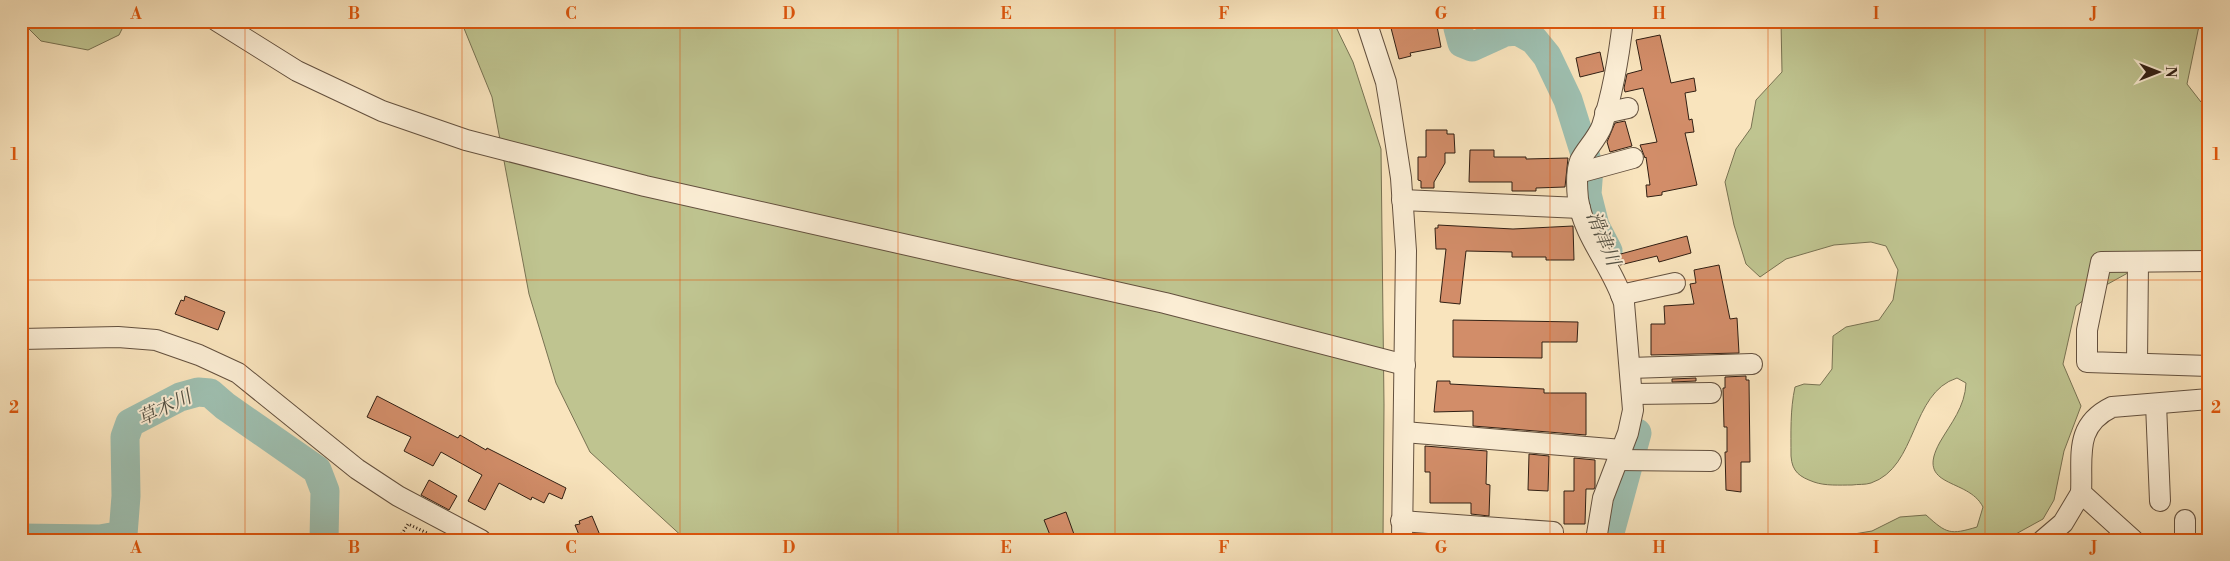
<svg xmlns="http://www.w3.org/2000/svg" width="2230" height="561" font-family="'Libre Bodoni','Noto Serif JP',serif">
	<style>
		.green { fill: #bfc490; stroke: #787252 }
		.lines { fill: none; stroke-linecap: round; stroke-linejoin: round }
		.river { stroke: #9ebfb0; stroke-width: 29 }
		.building { fill: #d28d69; stroke: #311f13 }
		.minor-casing { stroke: #63503e; stroke-width: 22 }
		.path { stroke: #311f13; stroke-width: 3; stroke-dasharray: 1 2.5; stroke-linecap: butt }
		.minor { stroke: #fbedd4; stroke-width: 20 }
		.grid { fill: none; stroke: #df560c; stroke-width: 1; stroke-opacity: 0.55 }
		.labels { text-anchor: middle; stroke-width: 4; stroke-linejoin: round; paint-order: stroke }
		.water-label { font-size: 19px; font-style: italic; fill: #524f42; stroke: #fbedd4 }
		.neatline { fill: none; stroke: #df560c; stroke-width: 2 }
		.grid-label { font-size: 16px; text-anchor: middle; font-weight: bold; fill: #df560c }
	</style>
	<rect width="100%" height="100%" fill="#f9e4bd"/>
	<filter id="stains"><feTurbulence type="fractalNoise" baseFrequency=".004" numOctaves="4"/><feColorMatrix values="0 0 0 0 .2 0 0 0 0 .09 0 0 0 0 .02 0 0 0 .5 -.17"/></filter>
	<radialGradient id="worn" r=".72"><stop offset=".6" stop-color="#630" stop-opacity="0"/><stop offset="1" stop-color="#630" stop-opacity=".3"/></radialGradient>
	<!-- green -->
	<g class="green">
		<path d="M21,21H126L119,35L88,50L41,41Z"/>
		<path d="M461,21H1333L1353,62L1381,149L1384,405L1383,540H792L789,535H740L730,540H686L590,452L556,383L529,294L492,97Z"/>
		<path d="M1781,21H2200L2187,84L2201,102L2209,105V256L2135,269L2097,290L2076,306L2063,364L2081,406L2064,451L2054,500L2043,519L2014,535L1998,540H1818L1872,531L1900,517L1926,515C1947,534 1950,535 1977,527L1983,507C1968,477 1914,489 1940,442C1951,423 1965,407 1966,383L1957,378C1910,393 1918,467 1871,483C1865,485 1858,484 1852,485C1840,485 1825,486 1814,482C1800,477 1792,472 1791,456C1791,433 1790,410 1795,387L1804,384L1820,385L1832,369L1833,336L1846,327L1879,320L1893,300L1898,270L1886,246L1871,242L1834,245L1786,259L1760,277L1746,264L1734,225L1725,182L1736,149L1751,128L1756,100L1782,72Z"/>
	</g>
	<g class="lines">
		<!-- river -->
		<g class="river">
			<path d="M1458,21V28L1462,43L1472,47L1505,32L1518,31L1534,40L1547,56L1568,100L1589,167L1587,194L1595,226L1608,251"/>
			<path d="M21,538L100,539L123,535L126,496L125,437L130,423L180,397L198,392L210,393L225,406L317,470L325,491L324,540"/>
			<path d="M1608,540L1637,433"/>
		</g>
	</g>
	<!-- building -->
	<g class="building">
		<path d="M1414,21H1436L1441,47L1410,53L1411,56L1399,59L1391,28L1414,24Z"/>
		<path d="M1660,35L1671,83L1694,78L1696,91L1685,93L1689,120L1692,119L1694,132L1685,133L1697,185L1662,192V195L1647,197L1646,185H1650L1646,157L1645,158L1640,145L1657,142L1643,88L1625,92L1624,88L1627,74L1642,70L1636,40Z"/>
		<path d="M1600,52L1604,71L1580,77L1576,58Z"/>
		<path d="M1625,121L1632,146L1610,152L1607,142L1615,123Z"/>
		<path d="M1426,130H1447V134H1454L1455,153H1445V163L1434,182V188H1421V181L1418,180V157H1426Z"/>
		<path d="M1470,150H1494V157H1526V159L1568,158L1565,187L1536,188V191H1512V182H1469Z"/>
		<path d="M1438,225L1513,229L1573,226L1574,260H1546V257H1512V252L1466,251L1460,304L1440,302L1446,249H1436L1435,228H1438Z"/>
		<path d="M1687,236L1691,253L1659,262L1657,256L1620,265L1617,255Z"/>
		<path d="M1719,265L1730,319L1737,318L1739,353L1651,355V324H1665L1664,306L1694,304L1690,284L1696,283L1694,270Z"/>
		<path d="M185,296L225,312L218,330L175,314L181,300L184,301Z"/>
		<path d="M1453,320L1578,322L1577,342H1542V358L1453,357Z"/>
		<path d="M1746,376V380H1749L1750,462H1741V492L1726,490L1725,452H1727V427H1724L1723,388H1725V377Z"/>
		<path d="M1696,378V381L1672,382V379Z"/>
		<path d="M1437,381H1450V384L1544,389V393H1586V435L1473,426V411L1434,412Z"/>
		<path d="M377,396L458,438L460,435L486,450L487,448L566,488L562,499L549,493L544,503L532,497L531,500L499,483L485,510L468,501L482,475L441,452L433,466L404,451L411,437L367,417Z"/>
		<path d="M1425,446L1487,451L1486,484L1490,485L1489,516L1471,514V503H1430V472H1425Z"/>
		<path d="M1529,454L1549,456L1548,491L1528,490Z"/>
		<path d="M1574,458L1595,460V487L1594,489H1586L1585,524H1564V491H1574Z"/>
		<path d="M429,480L457,496L449,510L421,495Z"/>
		<path d="M1066,512L1075,537L1068,540H1052L1044,520Z"/>
		<path d="M592,516L602,540H581L575,525L580,524L579,521Z"/>
	</g>
	<g class="lines">
		<!-- minor casing -->
		<g class="minor-casing">
			<g id="minor">
				<path d="M217,21L297,71L382,111L466,140L645,186L1165,303L1405,365"/>
				<path d="M1366,21L1386,82L1390,106L1401,178L1406,251L1402,540"/>
				<path d="M1605,113L1628,108"/>
				<path d="M1578,173L1633,158"/>
				<path d="M1402,200L1580,208"/>
				<path d="M2209,261L2101,262L2087,330V362L2209,366"/>
				<path d="M1621,295L1675,283"/>
				<path d="M21,339L118,337L156,340L199,355L238,373L357,469L398,496L481,540"/>
				<path d="M2137,363L2138,262"/>
				<path d="M1630,368L1752,364"/>
				<path d="M1633,394L1711,393"/>
				<path d="M2156,404L2160,501"/>
				<path d="M1404,432L1622,450"/>
				<path d="M1618,460L1711,461"/>
				<path d="M2185,520V540"/>
				<path d="M1401,521L1553,532"/>
				<path d="M1596,540L1603,498L1628,433L1633,410L1624,303C1613,267 1584,238 1578,199C1577,189 1576,171 1580,161C1586,149 1597,139 1602,126C1613,92 1619,56 1623,21"/>
				<path d="M2043,540L2063,523L2081,493"/>
				<path d="M2133,540L2081,493C2083,457 2073,426 2112,407L2209,399"/>
			</g>
		</g>
		<!-- path -->
		<path class="path" d="M398,540L408,524L427,533"/>
		<!-- minor -->
		<use href="#minor" class="minor"/>
	</g>
	<!-- grid -->
	<path class="grid" d="M245,21V540M462,21V540M680,21V540M898,21V540M1115,21V540M1332,21V540M1550,21V540M1768,21V540M1985,21V540M21,280H2209"/>
	<g class="labels">
		<!-- water labels -->
		<g class="water-label">
			<text transform="translate(1604 238) rotate(67)" y="7">滑津川</text>
			<text transform="translate(164 407) rotate(-25)" y="7">草木川</text>
		</g>
	</g>
	<!-- margin -->
	<rect width="2230" height="561" fill="none" stroke="#f9e4bd" stroke-width="55"/>
	<!-- north arrow -->
	<g transform="translate(2158 72) rotate(90)" stroke="#fbedd4" stroke-width="4" paint-order="stroke">
	<path d="M0-4L9 19L0 12L-9 19Z" fill="#311f13"/>
	<text y="-8" font-size="14" font-weight="bold" text-anchor="middle" fill="#311f13">N</text>
	</g>
	<rect x="28" y="28" width="2174" height="506" class="neatline"/>
	<g class="grid-label">
		<text x="136" y="19">A</text>
		<text x="354" y="19">B</text>
		<text x="571" y="19">C</text>
		<text x="789" y="19">D</text>
		<text x="1006" y="19">E</text>
		<text x="1224" y="19">F</text>
		<text x="1441" y="19">G</text>
		<text x="1659" y="19">H</text>
		<text x="1876" y="19">I</text>
		<text x="2094" y="19">J</text>
		<text x="14" y="160">1</text>
		<text x="2216" y="160">1</text>
		<text x="14" y="413">2</text>
		<text x="2216" y="413">2</text>
		<text x="136" y="553">A</text>
		<text x="354" y="553">B</text>
		<text x="571" y="553">C</text>
		<text x="789" y="553">D</text>
		<text x="1006" y="553">E</text>
		<text x="1224" y="553">F</text>
		<text x="1441" y="553">G</text>
		<text x="1659" y="553">H</text>
		<text x="1876" y="553">I</text>
		<text x="2094" y="553">J</text>
	</g>
	<rect width="100%" height="100%" filter="url(#stains)"/>
	<rect width="100%" height="100%" fill="url(#worn)"/>
</svg>
